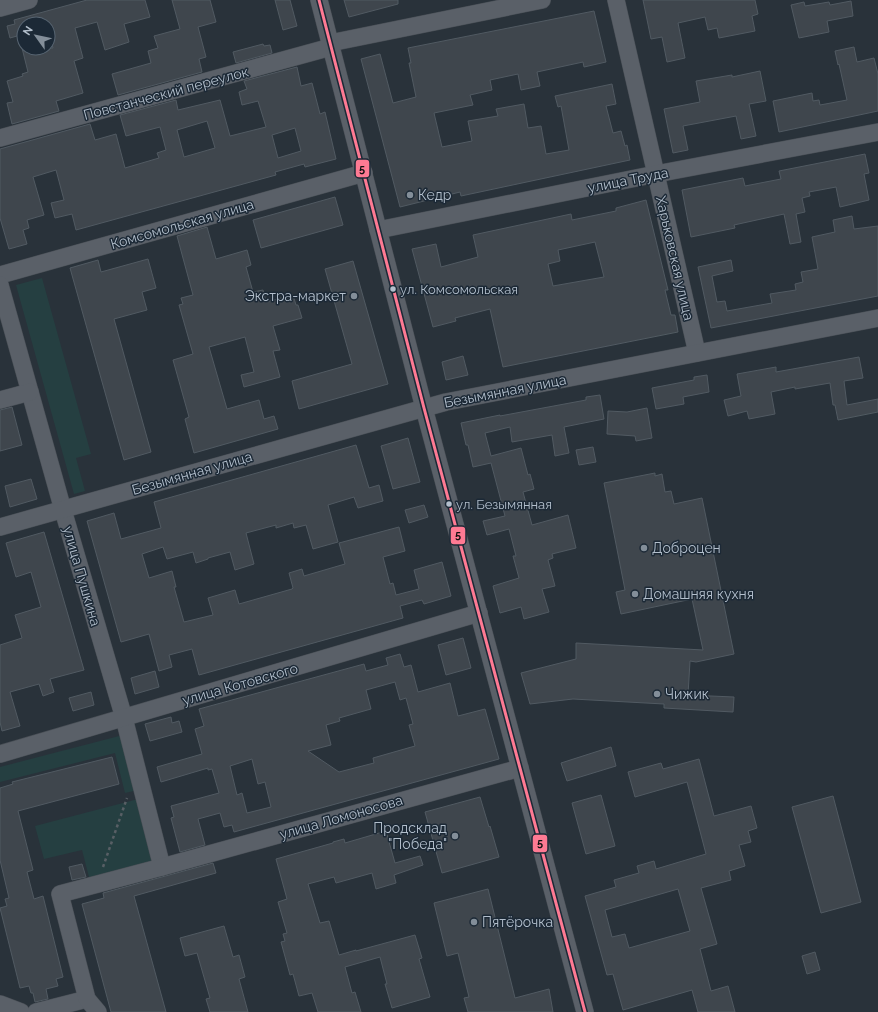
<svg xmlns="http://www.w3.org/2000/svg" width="878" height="1012" font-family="Raleway,sans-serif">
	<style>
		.green { fill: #253f41 }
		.building { fill: #3f464d; stroke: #515a62; fill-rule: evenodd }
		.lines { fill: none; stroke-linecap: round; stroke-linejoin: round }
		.minor-casing { stroke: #484e55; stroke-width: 18 }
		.path { stroke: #585f65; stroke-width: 2.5; stroke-dasharray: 3 3; stroke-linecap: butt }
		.minor { stroke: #5a6068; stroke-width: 17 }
		.bus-1-casing { stroke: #1c2936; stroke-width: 6 }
		.bus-1 { stroke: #fe7a93; stroke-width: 3 }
		.poi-dot { fill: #838e99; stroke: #1c2936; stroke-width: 1.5 }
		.bus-dot { fill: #b3bfcc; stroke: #1c2936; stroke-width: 1.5 }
		.labels { text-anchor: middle; stroke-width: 3; stroke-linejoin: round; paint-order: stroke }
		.bus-label { font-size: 13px; fill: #b3bfcc; stroke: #1c2936; text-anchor: start }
		.street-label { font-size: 14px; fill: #b3bfcc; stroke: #1c2936 }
		.poi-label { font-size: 14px; fill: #b3bfcc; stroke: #1c2936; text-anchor: start }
		.line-badge { stroke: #1c2936; stroke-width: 1.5 }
		.pale-badge-label { font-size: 11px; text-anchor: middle; font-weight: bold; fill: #111 }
	</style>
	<rect width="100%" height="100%" fill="#29323a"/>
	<!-- green -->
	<g class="green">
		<path d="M42,278L91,454L76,458L85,491L74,494L16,285Z"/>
		<path d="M123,735L138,790L125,793L115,753L0,782V767Z"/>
		<path d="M142,798L158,863L90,881L82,850L44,859L35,826Z"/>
	</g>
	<!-- building -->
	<g class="building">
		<path d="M87,0H145L150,17L124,24L129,42L105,50L97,22L75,28L83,58L74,61L83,93L56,101L59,111L12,124L7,103L13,102L7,81L23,76L22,74L28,72L22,48H53L48,30V24H24V34L10,38L7,26L15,24L14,20Z"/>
		<path d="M172,0H210L216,22L198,27L206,57L199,59L202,72L118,95L112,74L151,63L148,51L158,48L154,36L180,29Z"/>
		<path d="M275,0H290L297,26L283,30Z"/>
		<path d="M344,0H398V4L349,17Z"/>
		<path d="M643,0H755L758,14L752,16L755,31L719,38L717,28L708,30L705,17L678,23L685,58L667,62L662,37L651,39Z"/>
		<path d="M851,1L853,16L827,21L829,32L799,38L791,5L804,2L805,6L829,2L830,5Z"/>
		<path d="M594,11L606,62L584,67L583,62L537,72L540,86L521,90L518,74L490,80L492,90L470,95L473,105L434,113L442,147L472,141L468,121L498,116L496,109L524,104L528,128L541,126L546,154L569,150L561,106L558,107L555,96L612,84L616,104L606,106L613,133L621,131L625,146L627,145L630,160L461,196L460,192L400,207L361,59L380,54L393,103L416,97L409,63H411L408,48Z"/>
		<path d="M263,44L264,46L270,45L272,53L236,63L233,52Z"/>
		<path d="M854,47L857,62L874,58L878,74V111L779,132L773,101L812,93L813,101L819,100L820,105L847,100L839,64L838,65L835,51Z"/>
		<path d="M297,67L301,86L312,83L320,114L325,112L336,159L305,167L304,164L275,172L276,175L76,230L72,214L55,218L51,203L64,200L56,170L33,177L44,215L27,220L29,228L23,230L27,244L9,249L0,218V149L90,124L95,140L116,134L125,168L159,158L157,153L166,150L160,127L126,136L120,115L176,100L178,110L220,100L230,136L266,127L258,101L242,105L239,92L247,89L244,81ZM207,121L215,148L184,157L177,130ZM295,128L301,151L278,158L272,135Z"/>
		<path d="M760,71L766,101L749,104L756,136L741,139L736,116L683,126L688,150L673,153L664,109L700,102L696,81L732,75V77Z"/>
		<path d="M865,154L869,173L864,174L869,200L840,207L836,187L809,192L810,196L802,198L805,212L796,214L801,242L790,244L784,214L734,225L735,228L691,237L682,190L743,178L745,186L781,179L779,171Z"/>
		<path d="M335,197L343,225L261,248L253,220Z"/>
		<path d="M646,200L668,290H665L671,315H675L678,332L503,367L490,309L455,318L456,321L433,327L412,249L436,244L441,267L478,257L473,235L571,214L572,220L616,211V208ZM595,242L604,277L553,286L548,264L560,261L558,250Z"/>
		<path d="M852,216L854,229L878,226V296L711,328L698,267L731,260L733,271L712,276L717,302L725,301L727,311L772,303L770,294L796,290L795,284L803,282L801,272L818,269L812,237L835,232L833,220Z"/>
		<path d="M207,227L216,259L247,250L251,265L246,267L253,292L263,290L266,302L293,295L296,305H298L302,318L273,326L280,350L273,351L280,377L244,387L241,375L254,372L245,337L209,347L227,409L259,400L264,419L274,416L278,429L194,453L185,419L189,417L173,360L193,354L179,305L183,304L181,298L193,295L177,236Z"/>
		<path d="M148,259L156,288L142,292L147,310L114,319L151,452L124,460L70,268L98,260L101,272Z"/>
		<path d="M353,261L388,384L299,409L292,381L352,364L325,269Z"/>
		<path d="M463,356L468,375L446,380L442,362Z"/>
		<path d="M859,357L863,378L844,381L847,405L878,399V412L838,420L835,405H833L830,383L795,389V387L771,392L775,414L749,419L747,411L728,416L724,400L741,396L737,374L776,367V372Z"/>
		<path d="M707,375L709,392L683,397L684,404L656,409L652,388L694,380V377Z"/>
		<path d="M600,395L604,419L564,427L569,453L555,456L552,435L512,442L510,427L485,433L491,456L521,448L528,475L530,474L534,489L523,492L532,525L568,515L576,548L552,554L553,558L548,560L555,586L542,589L549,612L524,619L521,607L500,613L493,586L519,578L513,556H516L509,529L487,535L483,521L505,516L491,463L473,467L468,445H466L461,423L500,415V416L586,400V397Z"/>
		<path d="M12,407L22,445L0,451V410Z"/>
		<path d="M647,408L652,438L636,441L635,436L607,434L608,411L627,412Z"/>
		<path d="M408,438L420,482L393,489L381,446Z"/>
		<path d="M356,445L369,488L379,485L383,501L358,508L354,497L328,505L338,542L313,549L306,525L294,528L293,523L276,528V525L246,533L254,564L235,570L230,552L208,558V559L196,563L193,552L167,559L163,547L142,554L149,578L172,571L176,587H174L184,622L213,615L208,598L235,590L239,604L292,589L293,588L289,573L302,569L304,576L345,564L339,543L399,527L405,551L383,557L390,584L393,583L396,595L419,589L414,570L442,562L451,596L424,604L422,600L400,606L403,618L199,675L192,649L169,655L172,667L159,671L149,634L121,642L87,521L114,513L121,539L161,528L154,502Z"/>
		<path d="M593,447L596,462L579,465L576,450Z"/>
		<path d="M655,473V476L662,474L665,492L671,491L674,504L702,498L734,654L696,662L690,661L688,695L734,697L733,712L664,708V704L573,699L530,704L521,673L576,659V643L703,650L692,599L621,614L616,592L625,590L604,483Z"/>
		<path d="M31,479L37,499L10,507L5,486Z"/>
		<path d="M424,505L428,517L409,523L405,510Z"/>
		<path d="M44,532L84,670L50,679L54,692L43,696L39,684L10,692L20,726L2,731L0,722V645L22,638L15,615L41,607L31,572L16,577L6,543Z"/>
		<path d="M463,638L471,668L446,675L438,645Z"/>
		<path d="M400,654L404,667L411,665L418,692L450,683L458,716L485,709L499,759L234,832L232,825L224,827L220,813L198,819L205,845L180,852L171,818L174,817L171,806L219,793L212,769L208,770V768L161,782L157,767L202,754L195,729L204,726L199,709L364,664L366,671L388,665L386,658ZM395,682L400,700L406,698L413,724L409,725L415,746L373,758L374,763L339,772L308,751L331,745L326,725L340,721L339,718L371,709L366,690ZM252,759L258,784L265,782L271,807L247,813L242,793L237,795L230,766Z"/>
		<path d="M155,671L159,687L135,694L131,678Z"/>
		<path d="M91,692L94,705L73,711L69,698Z"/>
		<path d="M171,717L172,723L179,721L182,732L150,741L145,724Z"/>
		<path d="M611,747L616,766L567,781L561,763Z"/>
		<path d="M112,757L119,784L18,811L33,870L27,872L34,899L43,896L63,977L56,979L58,986L46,989L48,999L35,1002L33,993H31L29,986L20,988L0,908L7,906L5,899L9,898L0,860V788L13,784L12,782Z"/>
		<path d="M699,759L714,816L751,806L757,828L748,831L751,842L739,845L745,866L729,871L731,880L701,888L717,944L700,949L711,991L728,986L735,1012H698L692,990L623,1010L613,974L607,975L585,896L616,887L614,880L639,873L637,866L654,861L656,869L706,854L687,782L635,797L628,772L661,763L663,769ZM678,889L690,931L629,948L625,934L612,937L605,910Z"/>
		<path d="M601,795L615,846L586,854L572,803Z"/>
		<path d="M833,796L861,902L821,913L792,807Z"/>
		<path d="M480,797L489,827L490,826L499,857L442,873L425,812Z"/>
		<path d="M386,831L395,863L420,856L423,865L394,875L396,883L376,889L372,873L336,883L334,877L308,884L320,923L329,921L339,955L356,950V951L415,935L422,958L419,959L430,997L392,1008L385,984H387L380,957L345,967L352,993L355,992L361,1012H318L312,993L299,996L293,974L290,975L281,942L285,941L283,934L287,933L278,902L287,899L276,859L333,843V842L344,839L345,843Z"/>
		<path d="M213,863L216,873L134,896L166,1012H111L82,904L104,898L103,893Z"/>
		<path d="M82,864L86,877L72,880L69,867Z"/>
		<path d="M488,889L515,998L549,989L553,1012H468L464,998L469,997L458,953L447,956L434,903Z"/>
		<path d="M224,926L233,957L239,955L245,977L239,979L248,1012H210L206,999L210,998L197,953L185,956L180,938Z"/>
		<path d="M815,952L820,970L807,974L802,956Z"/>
	</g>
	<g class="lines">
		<!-- minor casing -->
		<g class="minor-casing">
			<g id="minor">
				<path d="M319,0L424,408L585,1012"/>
				<path d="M616,0L697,353"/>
				<path d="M0,8L29,0"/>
				<path d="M330,43L542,0"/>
				<path d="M0,138L331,47"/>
				<path d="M378,230L656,174L878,132"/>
				<path d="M0,275L364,173"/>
				<path d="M0,285L63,510L124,718L162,867"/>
				<path d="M0,400L30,392"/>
				<path d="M0,527L446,402L878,318"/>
				<path d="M0,754L479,613"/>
				<path d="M0,1004L21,1012"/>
				<path d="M36,1012L87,999"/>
				<path d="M98,1012L87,999L60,894L162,867L520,768"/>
			</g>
		</g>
		<!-- path -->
		<path class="path" d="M103,867L127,798"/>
		<!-- minor -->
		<use href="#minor" class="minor"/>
		<!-- bus-1 casing -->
		<g class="bus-1-casing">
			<path id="bus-1" d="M319,0L424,408L585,1012"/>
		</g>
		<!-- bus-1 -->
		<use href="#bus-1" class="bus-1"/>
	</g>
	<!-- markers -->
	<g class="poi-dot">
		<circle cx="410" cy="195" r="4"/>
		<circle cx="354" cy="296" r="4"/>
		<circle cx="644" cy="548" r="4"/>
		<circle cx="635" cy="594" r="4"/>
		<circle cx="657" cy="694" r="4"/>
		<circle cx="455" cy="836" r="4"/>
		<circle cx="474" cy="922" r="4"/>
	</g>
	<g class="bus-dot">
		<circle cx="393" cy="289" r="3.5"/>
		<circle cx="449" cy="504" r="3.5"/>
	</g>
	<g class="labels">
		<!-- bus labels -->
		<g class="bus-label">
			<text x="400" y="294">ул. Комсомольская</text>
			<text x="456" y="509">ул. Безымянная</text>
		</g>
		<!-- street labels -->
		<g class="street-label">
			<text transform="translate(166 93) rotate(-15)" y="5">Повстанческий переулок</text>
			<text transform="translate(628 180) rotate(-11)" y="5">улица Труда</text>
			<text transform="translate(182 224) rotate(-16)" y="5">Комсомольская улица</text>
			<text transform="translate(675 258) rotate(77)" y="5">Харьковская улица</text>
			<text transform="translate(505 391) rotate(-11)" y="5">Безымянная улица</text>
			<text transform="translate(192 473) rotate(-16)" y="5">Безымянная улица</text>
			<text transform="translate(82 576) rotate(74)" y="5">улица Пушкина</text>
			<text transform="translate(240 684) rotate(-16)" y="5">улица Котовского</text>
			<text transform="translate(341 817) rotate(-16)" y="5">улица Ломоносова</text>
		</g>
		<!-- poi labels -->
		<g class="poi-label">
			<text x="418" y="200">Кедр</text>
			<text x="346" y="301" text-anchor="end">Экстра-маркет</text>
			<text x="652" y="553">Доброцен</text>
			<text x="643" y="599">Домашняя кухня</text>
			<text x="665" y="699">Чижик</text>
			<text x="447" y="833" text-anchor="end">Продсклад<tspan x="447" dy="16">"Победа"</tspan></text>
			<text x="482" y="927">Пятёрочка</text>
		</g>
	</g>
	<g class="line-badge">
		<rect x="355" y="159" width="15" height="19" rx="4" fill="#fe7a93"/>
		<rect x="450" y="526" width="16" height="19" rx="4" fill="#fe7a93"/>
		<rect x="532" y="834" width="16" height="19" rx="4" fill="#fe7a93"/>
	</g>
	<g class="pale-badge-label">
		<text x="362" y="173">5</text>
		<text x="458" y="539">5</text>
		<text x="540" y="847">5</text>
	</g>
	<!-- north arrow -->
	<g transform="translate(36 36) rotate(303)"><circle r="19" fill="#1c2936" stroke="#586572"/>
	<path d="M0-3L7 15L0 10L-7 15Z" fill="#838e99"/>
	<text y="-6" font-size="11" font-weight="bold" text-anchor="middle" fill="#b3bfcc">N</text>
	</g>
</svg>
